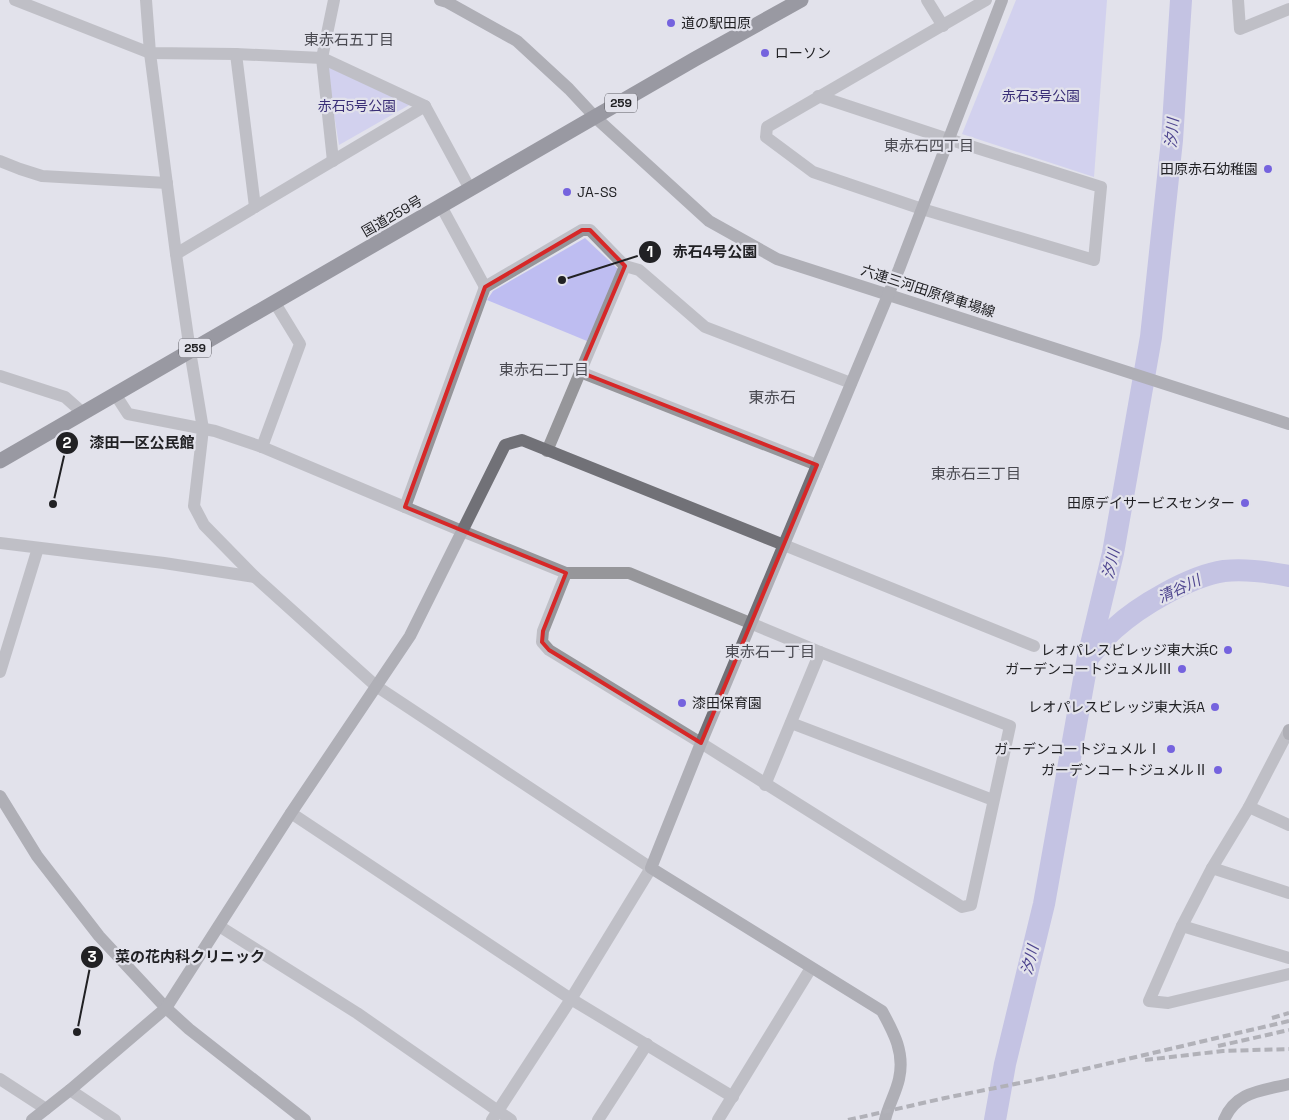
<svg xmlns="http://www.w3.org/2000/svg" width="1289" height="1120" font-family="'Space Grotesk','Noto Sans JP',sans-serif">
	<style>
		.green { fill: #bebdf1 }
		.lines { fill: none; stroke-linecap: round; stroke-linejoin: round }
		.river { stroke: #a09dda; stroke-width: 22 }
		.street { stroke: #96969a; stroke-width: 12 }
		.secondary { stroke: #717177; stroke-width: 12 }
		.highway { stroke: #414149; stroke-width: 15 }
		.rail { stroke: #75757a; stroke-width: 4; stroke-dasharray: 8 4; stroke-linecap: butt }
		.marked { fill: none; stroke: #d62828; stroke-width: 4; stroke-linejoin: round }
		.poi-dot { fill: #7563de; stroke: #e2e2eb; stroke-width: 2 }
		.labels { text-anchor: middle; stroke-width: 4.5; stroke-linejoin: round; paint-order: stroke }
		.shield { fill: #e2e2eb; stroke: #5b5b60; stroke-width: 1 }
		.shield-label { font-size: 12px; font-weight: bold; fill: #212124 }
		.poi-label { font-size: 14px; fill: #212124; stroke: #e2e2eb; text-anchor: end }
		.park-label { font-size: 14px; fill: #3a2f77; stroke: #e2e2eb }
		.street-label { font-size: 14px; fill: #212124; stroke: #e2e2eb }
		.neighbourhood-label { font-size: 15px; fill: #494950; stroke: #e2e2eb }
		.water-label { font-size: 15px; font-style: italic; fill: #4e458f; stroke: #e2e2eb }
		.quarter-label { font-size: 16px; fill: #494950; stroke: #e2e2eb }
		.leader { fill: none; stroke: #212124; stroke-width: 2 }
		.callout-dot { fill: #212124; stroke: #e2e2eb; stroke-width: 2 }
		.mark-label { font-size: 15px; text-anchor: middle; font-weight: bold; fill: #fff }
		.callout-label { font-size: 15px; text-anchor: middle; font-weight: bold; fill: #212124; stroke: #e2e2eb; stroke-width: 4.5; stroke-linejoin: round; paint-order: stroke }
	</style>
	<rect width="100%" height="100%" fill="#e2e2eb"/>
	<!-- green -->
	<g class="green">
		<path d="M1016,0H1107L1094,177L962,134Z"/>
		<path d="M326,66L411,104L339,145Z"/>
		<path d="M585,238L619,270L587,341L487,300L493,291Z"/>
	</g>
	<g class="lines">
		<!-- river -->
		<g class="river">
			<path d="M1091,654C1098,646 1106,636 1114,629C1139,606 1190,576 1224,571C1245,569 1269,572 1289,576"/>
			<path d="M995,1120L1005,1064L1044,904L1088,657L1113,553L1151,337L1172,140L1181,0"/>
		</g>
		<!-- street -->
		<g class="street">
			<path d="M15,0L150,53L236,54L322,58L425,106L470,189"/>
			<path d="M146,0L150,53L176,254L190,351L203,429L194,506L204,525L255,577L376,686L651,868L571,999L492,1120"/>
			<path d="M927,0L943,26"/>
			<path d="M1238,0L1240,29L1289,9"/>
			<path d="M236,54L255,207"/>
			<path d="M818,96L948,139L1101,187L1094,260L922,209L813,172L766,137L767,127L986,0"/>
			<path d="M0,161L20,169L42,176L167,183"/>
			<path d="M333,161L322,58L334,0"/>
			<path d="M441,206L485,287"/>
			<path d="M176,254L425,106"/>
			<path d="M580,372L817,465"/>
			<path d="M0,376L65,397L83,413"/>
			<path d="M115,394L128,414L215,431L262,447L462,531L566,573L543,631L542,642L549,650L701,743L962,907L971,905L1010,726L820,652L629,573H566"/>
			<path d="M262,447L300,344L275,303"/>
			<path d="M547,451L625,266"/>
			<path d="M405,507L485,287L582,230H590L625,266L639,270L705,327L851,383"/>
			<path d="M0,543L164,563L255,577"/>
			<path d="M784,545L1034,646"/>
			<path d="M0,672L38,548"/>
			<path d="M791,723L993,800"/>
			<path d="M1288,732L1249,807L1212,868L1182,926L1149,1001L1168,1003L1289,974"/>
			<path d="M765,785L820,652"/>
			<path d="M1249,807L1289,825"/>
			<path d="M291,813L571,999L733,1097"/>
			<path d="M1212,868L1289,893"/>
			<path d="M219,926L357,1013L511,1120"/>
			<path d="M1182,926L1289,958"/>
			<path d="M0,1079L46,1109"/>
			<path d="M70,1090L115,1120"/>
			<path d="M598,1120L647,1044"/>
			<path d="M718,1120L811,968"/>
		</g>
		<!-- secondary -->
		<g class="secondary">
			<path d="M440,0L447,2L517,41L569,89L596,118L709,221L777,259L1289,424"/>
			<path d="M1289,730V734"/>
			<path d="M0,796L37,856L99,936L166,1008L189,1029L305,1120"/>
			<path d="M32,1120L70,1090L166,1008L291,813L410,636L505,445L522,440L784,545"/>
			<path d="M885,1120C888,1106 896,1093 899,1079C905,1053 894,1033 882,1011L651,868L701,743L899,269L1002,0"/>
			<path d="M1224,1120C1236,1091 1262,1091 1289,1084"/>
		</g>
		<!-- highway -->
		<path class="highway" d="M0,461L695,59L801,0"/>
		<!-- rail -->
		<g class="rail">
			<path d="M1272,1018L1289,1013"/>
			<path d="M1218,1046L1289,1030"/>
			<path d="M1145,1060L1223,1051L1289,1049"/>
			<path d="M848,1120L945,1098L1055,1076L1289,1021"/>
		</g>
	</g>
	<!-- marked area -->
	<path d="M0 0H1289V1120H0ZM582,230H590L625,266L580,372L817,465L701,743L549,650L542,642L543,631L566,573L405,507L485,287Z" fill="#e2e2eb" fill-opacity=".55" fill-rule="evenodd"/>
	<path class="marked" d="M582,230H590L625,266L580,372L817,465L701,743L549,650L542,642L543,631L566,573L405,507L485,287Z"/>
	<!-- markers -->
	<g class="poi-dot">
		<circle cx="671" cy="23" r="5"/>
		<circle cx="765" cy="53" r="5"/>
		<circle cx="1268" cy="169" r="5"/>
		<circle cx="567" cy="192" r="5"/>
		<circle cx="1245" cy="503" r="5"/>
		<circle cx="1228" cy="650" r="5"/>
		<circle cx="1182" cy="669" r="5"/>
		<circle cx="682" cy="703" r="5"/>
		<circle cx="1215" cy="707" r="5"/>
		<circle cx="1171" cy="749" r="5"/>
		<circle cx="1218" cy="770" r="5"/>
	</g>
	<g class="labels">
		<!-- shield labels -->
		<g class="shield">
			<rect x="605" y="93.5" width="32" height="19" rx="4"/>
			<rect x="179" y="338.5" width="32" height="19" rx="4"/>
		</g>
		<g class="shield-label">
			<text x="621" y="107">259</text>
			<text x="195" y="352">259</text>
		</g>
		<!-- poi labels -->
		<g class="poi-label">
			<text x="681" y="28" text-anchor="start">道の駅田原</text>
			<text x="775" y="58" text-anchor="start">ローソン</text>
			<text x="1258" y="174">田原赤石幼稚園</text>
			<text x="577" y="197" text-anchor="start">JA-SS</text>
			<text x="1235" y="508">田原デイサービスセンター</text>
			<text x="1218" y="655">レオパレスビレッジ東大浜C</text>
			<text x="1172" y="674">ガーデンコートジュメルⅢ</text>
			<text x="692" y="708" text-anchor="start">漆田保育園</text>
			<text x="1205" y="712">レオパレスビレッジ東大浜A</text>
			<text x="1161" y="754">ガーデンコートジュメルⅠ</text>
			<text x="1208" y="775">ガーデンコートジュメルⅡ</text>
		</g>
		<!-- park labels -->
		<g class="park-label">
			<text x="1041" y="101">赤石3号公園</text>
			<text x="357" y="111">赤石5号公園</text>
		</g>
		<!-- street labels -->
		<g class="street-label">
			<text transform="translate(392 216) rotate(-30)" y="5">国道259号</text>
			<text transform="translate(928 291) rotate(18)" y="5">六連三河田原停車場線</text>
		</g>
		<!-- neighbourhood labels -->
		<g class="neighbourhood-label">
			<text x="349" y="45">東赤石五丁目</text>
			<text x="929" y="151">東赤石四丁目</text>
			<text x="544" y="375">東赤石二丁目</text>
			<text x="976" y="479">東赤石三丁目</text>
			<text x="770" y="657">東赤石一丁目</text>
		</g>
		<!-- water labels -->
		<g class="water-label">
			<text transform="translate(1172 133) rotate(-85)" y="5">汐川</text>
			<text transform="translate(1111 564) rotate(-77)" y="5">汐川</text>
			<text transform="translate(1179 589) rotate(-25)" y="5">清谷川</text>
			<text transform="translate(1030 960) rotate(-76)" y="5">汐川</text>
		</g>
		<!-- quarter labels -->
		<g class="quarter-label">
			<text x="772" y="403">東赤石</text>
		</g>
	</g>
	<!-- callouts -->
	<path class="leader" d="M562 280L650 252M53 504L67 443M77 1032L92 957"/>
	<g class="callout-dot">
		<circle cx="562" cy="280" r="5"/>
		<circle cx="53" cy="504" r="5"/>
		<circle cx="77" cy="1032" r="5"/>
		<circle cx="650" cy="252" r="12"/>
		<circle cx="67" cy="443" r="12"/>
		<circle cx="92" cy="957" r="12"/>
	</g>
	<g class="mark-label">
		<text x="650" y="257">1</text>
		<text x="67" y="448">2</text>
		<text x="92" y="962">3</text>
	</g>
	<g class="callout-label">
		<text x="715" y="257">赤石4号公園</text>
		<text x="142" y="448">漆田一区公民館</text>
		<text x="190" y="962">菜の花内科クリニック</text>
	</g>
</svg>
